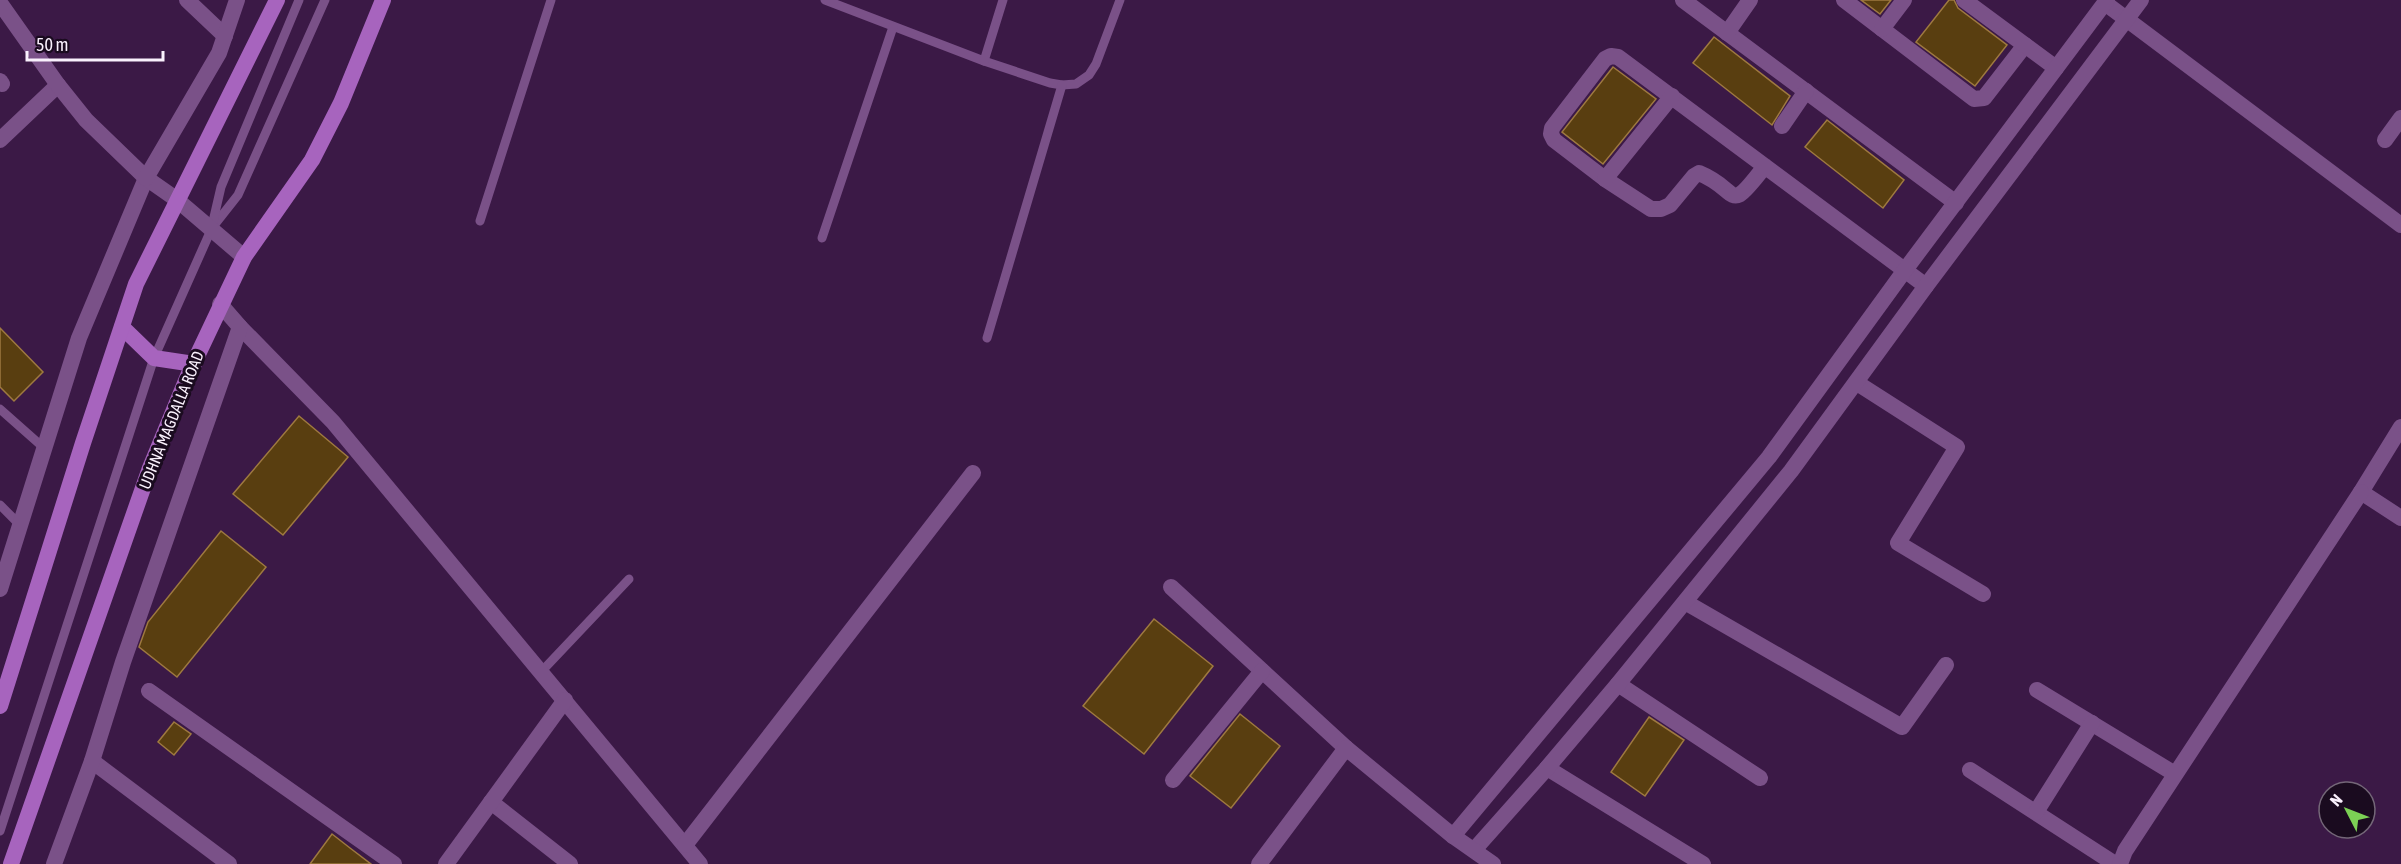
<svg xmlns="http://www.w3.org/2000/svg" width="2401" height="864" font-family="'Asap Condensed',sans-serif">
	<style>
		.building { fill: #593e10; stroke: #9e7940; stroke-width: 1.5 }
		.lines { fill: none; stroke-linecap: round; stroke-linejoin: round }
		.service { stroke: #7a5188; stroke-width: 9 }
		.minor { stroke: #7a5188; stroke-width: 16 }
		.tertiary { stroke: #7a5188; stroke-width: 16 }
		.secondary { stroke: #a764be; stroke-width: 16 }
		.labels { text-anchor: middle; stroke-width: 6; stroke-linejoin: round; paint-order: stroke }
		.street-label { font-size: 16px; fill: #faf1fd; stroke: #1a0b1f }
	</style>
	<rect width="100%" height="100%" fill="#3b1946"/>
	<!-- building -->
	<g class="building">
		<path d="M1861,0H1891L1880,14Z"/>
		<path d="M1949,0H1954L1958,8L2007,45L1975,86L1916,42Z"/>
		<path d="M1714,37L1790,96L1772,125L1693,63Z"/>
		<path d="M1613,67L1656,99L1603,164L1562,132Z"/>
		<path d="M1827,120L1904,180L1883,208L1805,147Z"/>
		<path d="M0,328L43,372L14,401L0,387Z"/>
		<path d="M299,416L348,457L283,535L233,494Z"/>
		<path d="M221,531L266,567L177,677L139,647L148,622Z"/>
		<path d="M1154,619L1213,666L1144,754L1083,706Z"/>
		<path d="M1240,714L1280,746L1231,808L1190,776Z"/>
		<path d="M1649,717L1684,740L1645,796L1611,772Z"/>
		<path d="M174,722L191,734L174,755L158,742Z"/>
		<path d="M332,834L350,848L371,864H310Z"/>
	</g>
	<g class="lines">
		<!-- service -->
		<g class="service">
			<path d="M825,0L984,61L1050,83L1062,85L1076,84L1089,75L1096,64L1120,0"/>
			<path d="M984,61L1003,0"/>
			<path d="M480,221L551,0"/>
			<path d="M212,228L238,195L325,0"/>
			<path d="M822,238L893,27"/>
			<path d="M987,338L1062,85"/>
			<path d="M0,409L44,448"/>
			<path d="M0,505L20,525"/>
			<path d="M541,672L629,579"/>
			<path d="M0,831L154,358L211,230L221,187L299,0"/>
		</g>
		<!-- minor -->
		<g class="minor">
			<path d="M187,0L225,36"/>
			<path d="M1683,0L1956,203"/>
			<path d="M1844,0L1974,99L1984,98L2025,45"/>
			<path d="M1964,0L2056,68"/>
			<path d="M2105,3L2401,225"/>
			<path d="M1882,29L1904,0"/>
			<path d="M1727,33L1750,0"/>
			<path d="M0,81L2,84"/>
			<path d="M1782,126L1806,91"/>
			<path d="M0,140L58,85"/>
			<path d="M2385,140L2401,118"/>
			<path d="M1765,166C1726,217 1741,190 1699,173L1694,176L1670,205L1661,209H1651L1605,179L1554,140L1551,134L1552,128L1605,59L1611,56L1618,57L1926,286"/>
			<path d="M1605,179L1672,96"/>
			<path d="M240,327L333,422L700,864"/>
			<path d="M1857,383L1957,447L1898,543L1983,594"/>
			<path d="M2401,427L2361,492L2401,518"/>
			<path d="M1171,587L1346,748"/>
			<path d="M0,589L79,338L146,178"/>
			<path d="M1685,602L1902,727L1946,665"/>
			<path d="M1618,684L1760,778"/>
			<path d="M2037,690L2175,774"/>
			<path d="M149,691L394,864"/>
			<path d="M92,761L229,864"/>
			<path d="M1547,768L1703,864"/>
			<path d="M1970,770L2115,864"/>
			<path d="M1173,780L1262,671"/>
			<path d="M491,802L570,864"/>
			<path d="M2036,812L2092,723"/>
			<path d="M685,845L973,473"/>
			<path d="M54,864L92,761L123,662L240,327L220,304"/>
			<path d="M446,864L565,700"/>
			<path d="M2120,864L2125,851L2361,492"/>
		</g>
		<!-- tertiary -->
		<g class="tertiary">
			<path d="M0,3L58,85L86,120L146,178L176,199L244,257"/>
			<path d="M146,178L219,53L237,0"/>
			<path d="M1453,836L1769,457L1905,270L2107,0"/>
			<path d="M1474,850L1547,768L1618,684L1791,471L1926,286L2141,0"/>
			<path d="M1259,864L1346,748L1453,836L1493,864"/>
		</g>
		<!-- secondary -->
		<g class="secondary">
			<path d="M122,327L154,358L194,364"/>
			<path d="M0,706L83,443L136,284L277,0"/>
			<path d="M11,864L150,468L190,371L244,257L312,160L341,103L383,0"/>
		</g>
	</g>
	<g class="labels">
		<!-- street labels -->
		<g class="street-label">
			<text transform="translate(171 420) rotate(-68)" y="6">UDHNA MAGDALLA ROAD</text>
		</g>
	</g>
	<!-- north arrow -->
	<g transform="translate(2347 810) rotate(312)"><circle r="28" fill="#1a0b1f" stroke="#746778" stroke-width="1.5"/>
	<path d="M0-4.5L10 22L0 15L-10 22Z" fill="#7cd155"/>
	<text y="-9" font-size="16" font-weight="bold" text-anchor="middle" fill="#faf1fd">N</text>
	</g>
	<!-- scale -->
	<path d="M27 51v9h136v-9" fill="none" stroke="#faf1fd" stroke-width="3"/>
	<text x="36" y="51" font-size="18" fill="#faf1fd" stroke="#1a0b1f" stroke-width="4.5" paint-order="stroke">50 m</text>
</svg>
